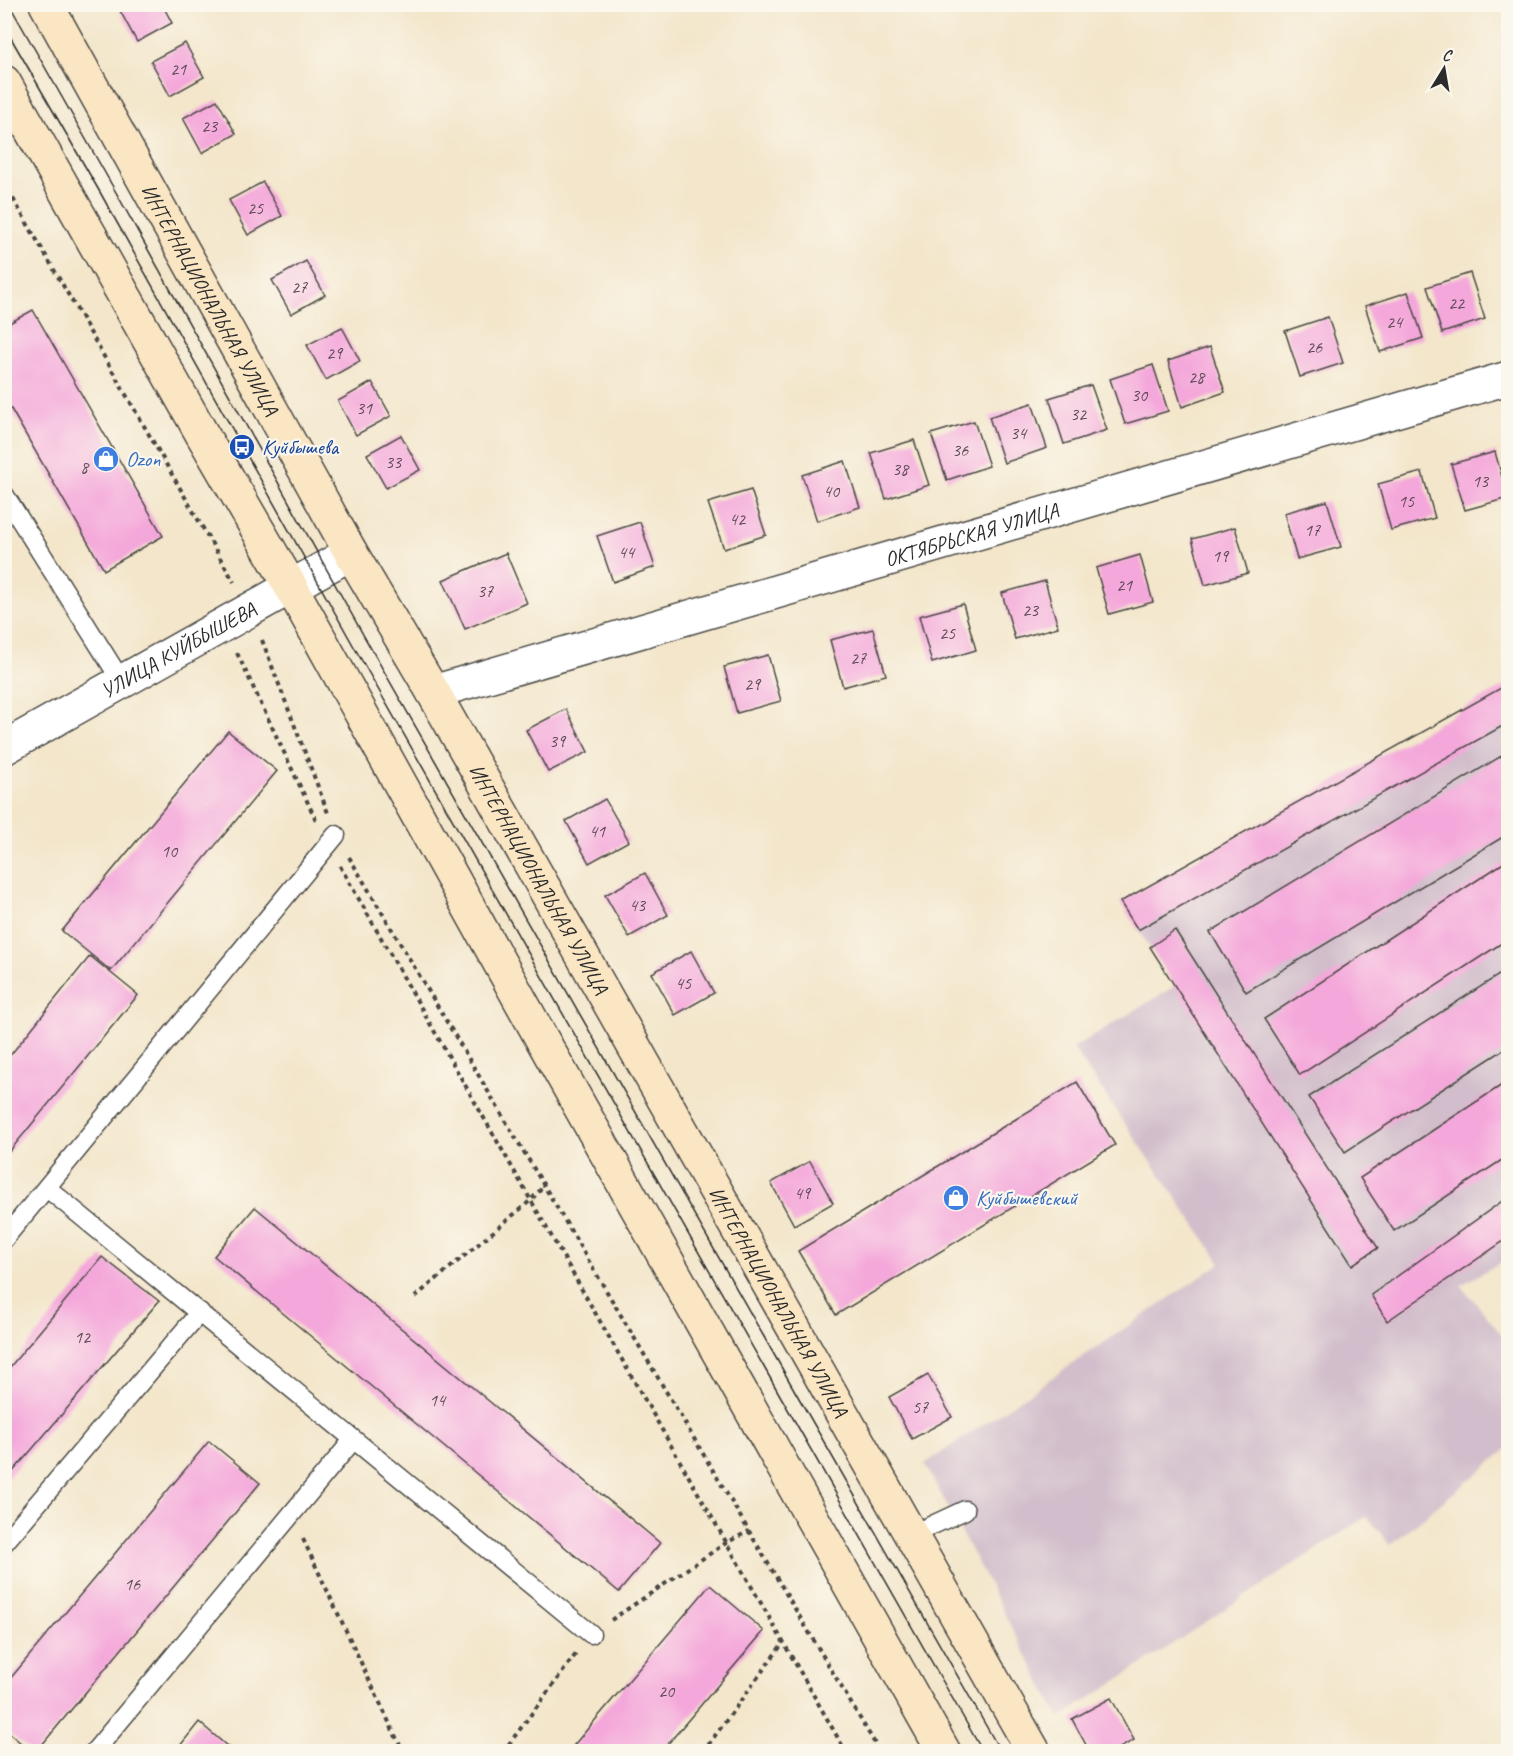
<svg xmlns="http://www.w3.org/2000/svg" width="1513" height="1756" font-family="Caveat,sans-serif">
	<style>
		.industrial { fill: #d1bdcb }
		.building { fill: #f4a7da }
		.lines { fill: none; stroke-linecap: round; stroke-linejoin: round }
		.service-casing { stroke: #494743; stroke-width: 21 }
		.minor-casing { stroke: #494743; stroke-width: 36 }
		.tertiary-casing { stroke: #494743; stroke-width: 36 }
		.secondary-casing { stroke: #494743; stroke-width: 36 }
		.path { stroke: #494743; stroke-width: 4; stroke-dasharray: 4.5 4.5; stroke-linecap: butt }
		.service { stroke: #fff; stroke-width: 18 }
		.minor { stroke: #fff; stroke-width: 33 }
		.tertiary { stroke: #fff; stroke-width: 33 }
		.secondary { stroke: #fbe6c4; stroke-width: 33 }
		.tram { stroke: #2b2b2b; stroke-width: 1.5 }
		.labels { text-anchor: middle; stroke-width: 4.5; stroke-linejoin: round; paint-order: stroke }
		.number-label { font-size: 18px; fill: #5d4a57 }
		.street-label { font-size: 21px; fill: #2b2b2b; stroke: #fbf7ec }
		.transit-label { font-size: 21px; fill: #164399; stroke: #fbf7ec; text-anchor: start }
		.shop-label { font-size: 21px; fill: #366cbe; stroke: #fbf7ec; text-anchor: start }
	</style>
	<rect width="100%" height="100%" fill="#fbf7ec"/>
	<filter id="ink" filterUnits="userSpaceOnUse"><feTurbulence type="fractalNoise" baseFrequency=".0167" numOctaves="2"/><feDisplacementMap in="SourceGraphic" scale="12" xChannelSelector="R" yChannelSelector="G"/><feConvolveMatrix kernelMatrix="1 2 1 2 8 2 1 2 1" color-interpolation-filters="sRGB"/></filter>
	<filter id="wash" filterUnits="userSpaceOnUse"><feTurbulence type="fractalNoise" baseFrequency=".008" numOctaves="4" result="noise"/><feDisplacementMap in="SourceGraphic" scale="24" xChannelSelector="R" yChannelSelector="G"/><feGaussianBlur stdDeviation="1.35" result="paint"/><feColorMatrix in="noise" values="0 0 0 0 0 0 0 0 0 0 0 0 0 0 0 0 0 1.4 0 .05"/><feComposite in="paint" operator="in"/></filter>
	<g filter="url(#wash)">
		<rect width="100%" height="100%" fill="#f3e6cb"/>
		<!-- industrial -->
		<path class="industrial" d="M1508,684V1258L1461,1285L1508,1342V1448L1390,1545L1367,1516L1060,1718L925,1464L1221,1263L1073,1048L1175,986L1120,902Z"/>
		<g id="blocks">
			<!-- building -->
			<g class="building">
				<path d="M123,4H162L172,23L137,42L118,7Z"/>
				<path d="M185,43L204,77L170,96L151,61Z"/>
				<path d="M217,100L236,134L202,153L183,118Z"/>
				<path d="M263,182L282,216L248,235L229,200Z"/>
				<path d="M306,261L325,295L291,314L272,280Z"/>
				<path d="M1470,273L1485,319L1442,333L1427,287Z"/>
				<path d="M1408,292L1423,338L1380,352L1365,306Z"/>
				<path d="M33,310L163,536L104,570L4,397V326Z"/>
				<path d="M1328,317L1343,363L1300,377L1285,331Z"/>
				<path d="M342,327L360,361L326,380L307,345Z"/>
				<path d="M1210,347L1225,392L1182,407L1168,361Z"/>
				<path d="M1153,365L1168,411L1125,424L1110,379Z"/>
				<path d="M372,382L391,416L356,435L338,401Z"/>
				<path d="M1091,385L1107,430L1064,444L1049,398Z"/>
				<path d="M1032,403L1047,448L1004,463L989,417Z"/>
				<path d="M974,421L989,466L947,480L931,434Z"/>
				<path d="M401,435L420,470L386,488L367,454Z"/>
				<path d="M914,440L929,485L886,499L871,453Z"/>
				<path d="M1495,452L1508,498L1465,510L1451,464Z"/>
				<path d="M845,461L860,507L817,521L802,475Z"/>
				<path d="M1422,472L1435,518L1391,530L1378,484Z"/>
				<path d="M751,490L766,535L724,549L708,503Z"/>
				<path d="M1327,501L1341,547L1297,559L1284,513Z"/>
				<path d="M640,522L655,567L613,582L597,536Z"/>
				<path d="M1235,527L1248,573L1205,585L1192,539Z"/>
				<path d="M506,553L527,603L465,629L443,580Z"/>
				<path d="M1140,555L1153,602L1109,614L1096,568Z"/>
				<path d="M1045,581L1058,627L1015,639L1002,593Z"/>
				<path d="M963,604L976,650L932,663L919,616Z"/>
				<path d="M873,629L886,675L843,687L830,640Z"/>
				<path d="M768,655L781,701L737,713L724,667Z"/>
				<path d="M1508,684V723L1138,930L1120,902Z"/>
				<path d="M566,709L588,752L548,772L526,730Z"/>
				<path d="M228,731L277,771L111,971L62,931Z"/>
				<path d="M1508,752V834L1246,992L1210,932Z"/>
				<path d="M605,799L629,841L589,863L566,821Z"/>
				<path d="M1508,860V939L1300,1075L1264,1019Z"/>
				<path d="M645,873L668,915L629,937L605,895Z"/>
				<path d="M1175,930L1378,1248L1352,1265L1150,947Z"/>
				<path d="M691,951L714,993L675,1015L652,973Z"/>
				<path d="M90,956L138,995L4,1158V1063Z"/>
				<path d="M1508,969V1047L1345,1152L1309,1097Z"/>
				<path d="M1508,1081V1156L1394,1231L1360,1178Z"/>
				<path d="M1077,1082L1115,1145L836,1315L798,1251Z"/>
				<path d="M810,1161L833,1203L794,1225L771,1183Z"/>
				<path d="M1508,1197V1238L1387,1321L1371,1295Z"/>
				<path d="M255,1207L660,1543L619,1592L214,1256Z"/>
				<path d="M102,1257L159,1301L4,1482V1374Z"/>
				<path d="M928,1375L952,1417L912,1439L889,1397Z"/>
				<path d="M209,1441L260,1483L36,1752H32L4,1729V1686Z"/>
				<path d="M710,1585L764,1631L661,1752H568Z"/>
				<path d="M1111,1698L1134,1740L1113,1752H1090L1072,1719Z"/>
				<path d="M199,1722L234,1752H175Z"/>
			</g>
		</g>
	</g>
	<g filter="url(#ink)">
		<use href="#blocks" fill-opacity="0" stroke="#494743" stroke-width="1.5"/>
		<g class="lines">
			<!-- service casing -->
			<g class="service-casing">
				<g id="service">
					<path d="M4,494L122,682"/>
					<path d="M47,1188L591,1634"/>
					<path d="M4,1239L336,835"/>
					<path d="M911,1535L965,1510"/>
					<path d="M4,1543L200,1312"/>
					<path d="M94,1752L353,1440"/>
				</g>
			</g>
			<!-- minor casing -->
			<g class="minor-casing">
				<g id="minor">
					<path id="s1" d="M4,748L351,553"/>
				</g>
			</g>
			<!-- tertiary casing -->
			<g class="tertiary-casing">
				<g id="tertiary">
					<path id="s2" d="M433,692L1508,378"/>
				</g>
			</g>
			<!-- secondary casing -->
			<g class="secondary-casing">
				<g id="secondary">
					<path id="s3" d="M46,4L351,553L433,692L1034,1752"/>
					<path d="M4,82L202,434L291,587L543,1041L944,1752"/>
				</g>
			</g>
			<!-- path -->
			<g class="path">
				<path d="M4,183L234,582"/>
				<path d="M262,640L328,813"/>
				<path d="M237,653L316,820"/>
				<path d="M349,857L880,1752"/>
				<path d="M340,866L846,1752"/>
				<path d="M415,1297L530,1201L544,1186"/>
				<path d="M303,1539L403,1752"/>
				<path d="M611,1620L726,1543L749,1531"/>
				<path d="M503,1752L576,1654"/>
				<path d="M703,1752L783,1643"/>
			</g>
			<!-- service -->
			<use href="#service" class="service"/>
			<!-- minor -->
			<use href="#minor" class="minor"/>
			<!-- tertiary -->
			<use href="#tertiary" class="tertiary"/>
			<!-- secondary -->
			<use href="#secondary" class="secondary"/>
			<!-- tram -->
			<g class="tram">
				<path d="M9,4L113,187L365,638L1001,1752"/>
				<path d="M4,26L101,194L353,645L983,1752"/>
			</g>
		</g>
	</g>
	<!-- icons -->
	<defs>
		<g id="bus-disc" transform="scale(1.35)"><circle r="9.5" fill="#1a4fb4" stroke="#fbf7ec"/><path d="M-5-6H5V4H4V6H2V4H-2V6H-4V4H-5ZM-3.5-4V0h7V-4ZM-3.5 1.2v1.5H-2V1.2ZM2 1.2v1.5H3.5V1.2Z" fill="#fff"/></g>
		<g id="shop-disc" transform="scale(1.35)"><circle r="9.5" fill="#3f7fe0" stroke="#fbf7ec"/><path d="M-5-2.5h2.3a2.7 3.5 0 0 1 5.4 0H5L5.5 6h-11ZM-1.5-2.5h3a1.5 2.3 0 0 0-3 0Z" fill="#fff"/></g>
	</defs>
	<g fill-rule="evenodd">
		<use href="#bus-disc" x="242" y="447"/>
		<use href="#shop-disc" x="106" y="459"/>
		<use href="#shop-disc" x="956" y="1198"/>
	</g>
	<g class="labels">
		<!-- number labels -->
		<g class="number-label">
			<text x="178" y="75">21</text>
			<text x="209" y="132">23</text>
			<text x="255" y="214">25</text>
			<text x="299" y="293">27</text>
			<text x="1456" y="309">22</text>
			<text x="1394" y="328">24</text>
			<text x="1314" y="353">26</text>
			<text x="334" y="359">29</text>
			<text x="1196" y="383">28</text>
			<text x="1139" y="401">30</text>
			<text x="364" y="414">31</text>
			<text x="1078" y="420">32</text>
			<text x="1018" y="439">34</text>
			<text x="960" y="456">36</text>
			<text x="393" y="468">33</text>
			<text x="84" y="473">8</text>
			<text x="900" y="475">38</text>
			<text x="1480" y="487">13</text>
			<text x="831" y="497">40</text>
			<text x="1406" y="507">15</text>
			<text x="737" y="525">42</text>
			<text x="1312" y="536">17</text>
			<text x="626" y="558">44</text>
			<text x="1220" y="562">19</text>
			<text x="1124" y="591">21</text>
			<text x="485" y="597">37</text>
			<text x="1030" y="616">23</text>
			<text x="947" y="639">25</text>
			<text x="858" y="664">27</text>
			<text x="752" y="690">29</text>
			<text x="557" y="747">39</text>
			<text x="597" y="837">41</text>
			<text x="169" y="857">10</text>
			<text x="637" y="911">43</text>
			<text x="683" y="989">45</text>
			<text x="802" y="1199">49</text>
			<text x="82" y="1343">12</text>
			<text x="437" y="1406">14</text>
			<text x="920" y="1413">57</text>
			<text x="132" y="1590">16</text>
			<text x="666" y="1697">20</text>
		</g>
		<!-- street labels -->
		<g class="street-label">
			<text dy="7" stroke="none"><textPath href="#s3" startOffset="338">ИНТЕРНАЦИОНАЛЬНАЯ УЛИЦА</textPath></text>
			<text dy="7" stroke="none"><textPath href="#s2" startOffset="561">ОКТЯБРЬСКАЯ УЛИЦА</textPath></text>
			<text dy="7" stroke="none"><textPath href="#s1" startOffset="200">УЛИЦА КУЙБЫШЕВА</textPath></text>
			<text dy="7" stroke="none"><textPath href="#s3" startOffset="1004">ИНТЕРНАЦИОНАЛЬНАЯ УЛИЦА</textPath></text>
			<text dy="7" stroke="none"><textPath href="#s3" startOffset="1490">ИНТЕРНАЦИОНАЛЬНАЯ УЛИЦА</textPath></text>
		</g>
		<!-- transit labels -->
		<g class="transit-label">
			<text x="262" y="454">Куйбышева</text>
		</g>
		<!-- shop labels -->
		<g class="shop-label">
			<text x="126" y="466">Ozon</text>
			<text x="976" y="1205">Куйбышевский</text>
		</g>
	</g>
	<!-- margin -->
	<rect width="1513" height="1756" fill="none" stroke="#fbf7ec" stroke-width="24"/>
	<!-- north arrow -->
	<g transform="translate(1444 69) rotate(11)" stroke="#fbf7ec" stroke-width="4.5" paint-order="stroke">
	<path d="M0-4.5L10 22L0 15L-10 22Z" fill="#2b2b2b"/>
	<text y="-9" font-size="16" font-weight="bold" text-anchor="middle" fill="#2b2b2b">С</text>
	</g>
</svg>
